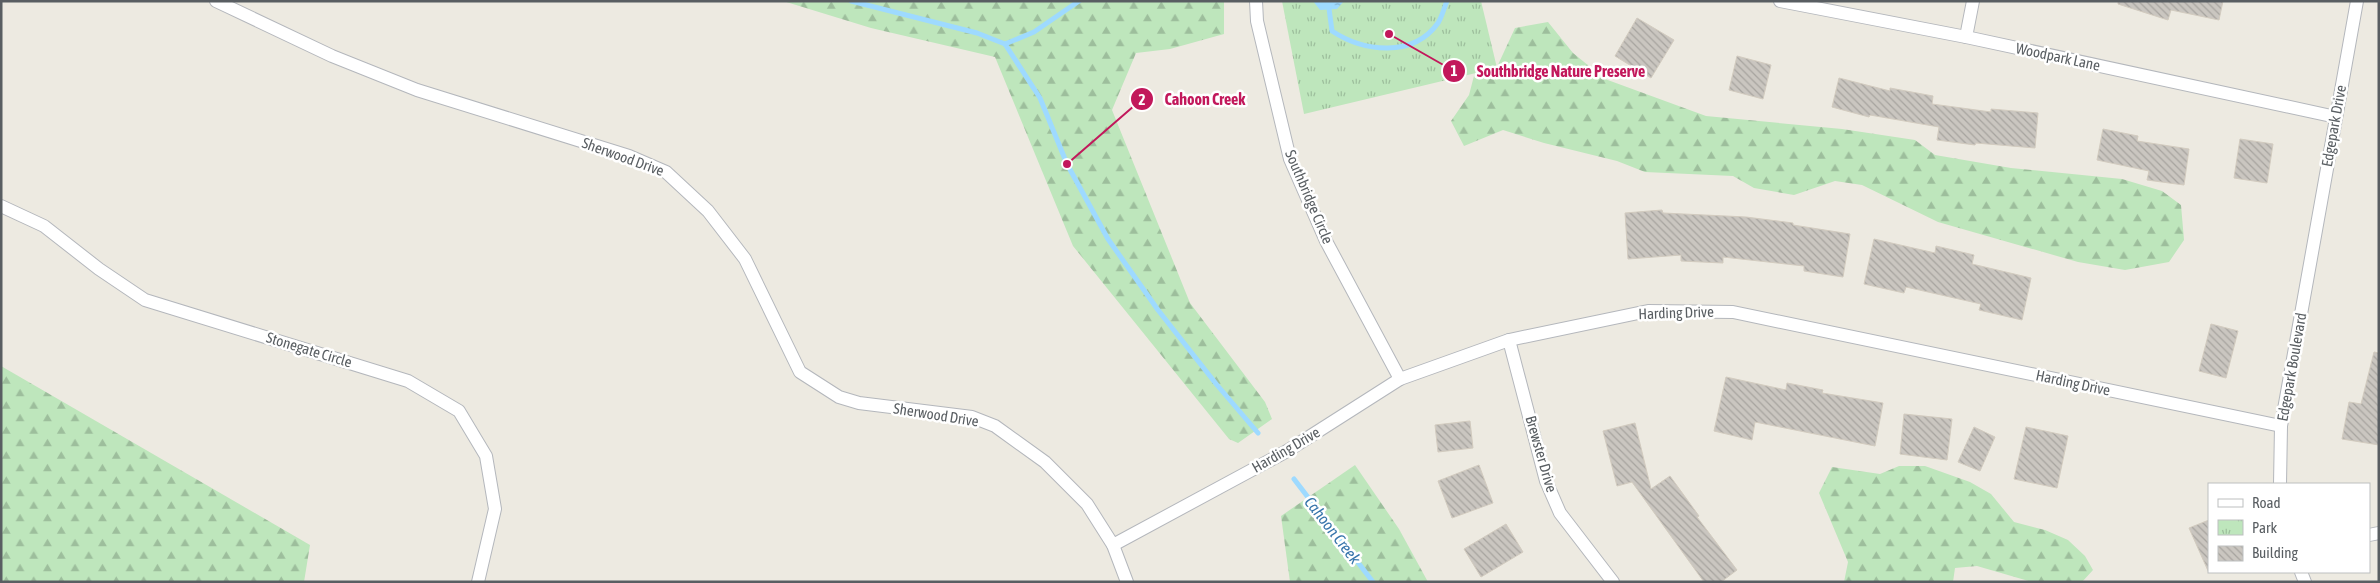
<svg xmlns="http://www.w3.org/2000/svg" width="2380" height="583" font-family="'Asap Condensed',sans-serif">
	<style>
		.forest { fill: url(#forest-firs) }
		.park { fill: url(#park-tufts) }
		.water { fill: url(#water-ripples) }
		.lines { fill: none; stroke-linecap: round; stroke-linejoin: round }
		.stream { stroke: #9edaff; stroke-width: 5 }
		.building { fill: url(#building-back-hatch); stroke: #d2cbbf }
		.street-casing { stroke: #b4b7bc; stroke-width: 14 }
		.street { stroke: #fff; stroke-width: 12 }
		.labels { text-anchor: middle; stroke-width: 5; stroke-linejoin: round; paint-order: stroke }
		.street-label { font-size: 15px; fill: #595e62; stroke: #fff }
		.water-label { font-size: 16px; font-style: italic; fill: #3775ab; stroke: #fff }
		.leader { fill: none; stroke: #c2185b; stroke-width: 2 }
		.callout-dot { fill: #c2185b; stroke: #fff; stroke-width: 2 }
		.mark-label { font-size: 15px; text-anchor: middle; font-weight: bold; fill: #fff }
		.callout-label { font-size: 16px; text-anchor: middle; font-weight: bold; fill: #c2185b; stroke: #fff; stroke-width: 5; stroke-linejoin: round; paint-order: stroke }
	</style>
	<defs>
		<pattern id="forest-firs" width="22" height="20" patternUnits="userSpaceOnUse" patternTransform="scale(1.25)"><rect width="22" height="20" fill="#bee6bc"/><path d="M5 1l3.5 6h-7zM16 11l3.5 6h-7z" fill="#9dbe9c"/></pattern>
		<pattern id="park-tufts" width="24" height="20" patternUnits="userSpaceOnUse" patternTransform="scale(1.25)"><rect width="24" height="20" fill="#bee6bc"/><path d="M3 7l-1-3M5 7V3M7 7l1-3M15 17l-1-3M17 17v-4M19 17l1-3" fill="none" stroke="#9dbe9c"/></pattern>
		<pattern id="water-ripples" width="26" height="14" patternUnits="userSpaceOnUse" patternTransform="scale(1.25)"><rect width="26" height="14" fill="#9edaff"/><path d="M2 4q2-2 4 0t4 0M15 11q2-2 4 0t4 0" fill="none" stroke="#84b4d2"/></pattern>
		<pattern id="building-back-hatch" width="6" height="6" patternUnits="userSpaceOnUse" patternTransform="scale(1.25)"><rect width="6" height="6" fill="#cac6c0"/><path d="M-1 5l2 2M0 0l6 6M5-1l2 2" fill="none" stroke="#a7a49f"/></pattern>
	</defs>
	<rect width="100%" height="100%" fill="#edeae1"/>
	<!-- forest -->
	<g class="forest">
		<path d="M783,1H1224V34L1170,49L1136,53L1112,110L1190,303L1265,402L1272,419L1238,443L1229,439L1073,246L995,57L871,28Z"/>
		<path d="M1548,22L1573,53L1605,79L1706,116L1842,129L1915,140L1935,155L2011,168L2122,179L2162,191L2181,205L2184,240L2169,262L2125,270L2078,262L1938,222L1862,185L1835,181L1794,195L1754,188L1733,176L1645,172L1617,161L1544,143L1503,130L1464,146L1451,121L1469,95L1475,72L1497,67L1515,28Z"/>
		<path d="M1,366L310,545L304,582H1Z"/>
		<path d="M1355,465L1399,529L1428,582H1290L1281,516Z"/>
		<path d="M1899,466H1925L1970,482L1991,494L2014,522L2045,530L2068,540L2085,556L2093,570L2082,582H2032L1977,566L1955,568L1953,582H1844L1848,562L1819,493L1832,467L1880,474Z"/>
	</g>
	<!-- park -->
	<path class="park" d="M1282,1H1481L1497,68L1304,114Z"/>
	<!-- water -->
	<path class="water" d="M1313,1H1344L1337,9L1320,10Z"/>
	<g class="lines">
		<!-- stream -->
		<g class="stream">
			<path d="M851,1L977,33L1005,44L1040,98L1067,164L1108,239L1158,310L1217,385L1258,433"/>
			<path d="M1328,1L1332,31C1364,52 1413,58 1438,23C1442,17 1444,8 1447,1"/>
			<path d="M1005,44L1034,32L1079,1"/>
			<path d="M1294,479L1373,582"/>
		</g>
	</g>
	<!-- building -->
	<g class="building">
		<path d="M2118,1H2223L2219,20L2171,10L2168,20L2118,4Z"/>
		<path d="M1637,18L1674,40L1651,78L1615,56Z"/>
		<path d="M1737,56L1771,65L1763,99L1729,90Z"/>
		<path d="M1839,78L1890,91V88L1933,96L1932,104L1991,112V109L2038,113L2035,148L1976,143L1975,145L1937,140L1939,127L1870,115L1869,117L1832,107Z"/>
		<path d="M2103,129L2138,136L2137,141L2189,149L2184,185L2147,180L2149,171L2097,160Z"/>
		<path d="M2240,139L2273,144L2267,183L2234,178Z"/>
		<path d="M1662,210L1663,213L1746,217L1793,223V225L1850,234L1843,277L1804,271V266L1723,257V263L1681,261V255L1628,259L1625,213Z"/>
		<path d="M1874,239L1935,253L1936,246L1974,255L1972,264L2031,278L2022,320L1979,310L1981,304L1906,287L1904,293L1864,284Z"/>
		<path d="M2211,324L2238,331L2226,378L2199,371Z"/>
		<path d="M2374,352L2379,353V445L2342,439L2349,402L2361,404Z"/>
		<path d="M1726,377L1786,390L1787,383L1823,390L1822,393L1883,403L1875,446L1755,422L1752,440L1714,431Z"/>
		<path d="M1904,414L1952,419L1947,460L1900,454Z"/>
		<path d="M1470,421L1473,448L1438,452L1435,425Z"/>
		<path d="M1635,423L1651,489L1670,476L1699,516L1697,517L1737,570L1721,582H1704L1632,482L1617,486L1603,431Z"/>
		<path d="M1974,427L1995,437L1980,471L1958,462Z"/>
		<path d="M2026,427L2068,436L2057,488L2014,479Z"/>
		<path d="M1479,465L1493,503L1452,518L1438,481Z"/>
		<path d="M2209,520V573L2189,528Z"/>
		<path d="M1506,524L1523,552L1481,577L1464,549Z"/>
	</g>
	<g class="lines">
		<!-- street casing -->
		<g class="street-casing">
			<g id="street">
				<path d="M216,1L332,56L417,90L629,156L666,172L708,211L745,259L800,372L839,397L859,403L972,417L995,426L1045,462L1087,504L1113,545L1127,582"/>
				<path d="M1256,1L1257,21L1290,159L1326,241L1400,379"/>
				<path d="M1780,1L1966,37L2336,117"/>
				<path d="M1966,37L1973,1"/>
				<path d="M1,206L44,226L99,269L145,300L408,381L459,411L486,456L495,509L478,582"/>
				<path d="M1509,340L1546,481L1560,513L1613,582"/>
				<path d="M2280,484L2281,426L2357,1"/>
				<path d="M2369,535L2379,533"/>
				<path d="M1113,545L1287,451L1400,379L1509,340L1648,311L1733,312L2281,426"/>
				<path d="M2301,572L2305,582"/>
			</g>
		</g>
		<!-- street -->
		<use href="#street" class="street"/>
	</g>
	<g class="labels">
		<!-- street labels -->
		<g class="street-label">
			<text transform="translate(2058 57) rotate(12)" y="5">Woodpark Lane</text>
			<text transform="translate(2334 126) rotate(-80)" y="5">Edgepark Drive</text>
			<text transform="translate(623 157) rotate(20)" y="5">Sherwood Drive</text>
			<text transform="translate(1309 197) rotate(67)" y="5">Southbridge Circle</text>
			<text transform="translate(1676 313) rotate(-2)" y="5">Harding Drive</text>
			<text transform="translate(309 350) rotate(17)" y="5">Stonegate Circle</text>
			<text transform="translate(2292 367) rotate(-80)" y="5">Edgepark Boulevard</text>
			<text transform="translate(2073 383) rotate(12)" y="5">Harding Drive</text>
			<text transform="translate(936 415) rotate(9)" y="5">Sherwood Drive</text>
			<text transform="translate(1286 450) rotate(-30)" y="5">Harding Drive</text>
			<text transform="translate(1541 454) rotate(74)" y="5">Brewster Drive</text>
		</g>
		<!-- water labels -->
		<g class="water-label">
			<text transform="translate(1333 530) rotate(52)" y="6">Cahoon Creek</text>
		</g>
	</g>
	<!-- callouts -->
	<path class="leader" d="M1389 34L1454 71M1067 164L1142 99"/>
	<g class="callout-dot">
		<circle cx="1389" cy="34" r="5"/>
		<circle cx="1067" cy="164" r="5"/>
		<circle cx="1454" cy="71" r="12"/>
		<circle cx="1142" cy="99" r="12"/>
	</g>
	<g class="mark-label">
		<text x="1454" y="76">1</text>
		<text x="1142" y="105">2</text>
	</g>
	<g class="callout-label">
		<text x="1561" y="77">Southbridge Nature Preserve</text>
		<text x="1205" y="105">Cahoon Creek</text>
	</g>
	<!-- border -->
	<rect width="2380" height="583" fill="none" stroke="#595e62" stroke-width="5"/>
	<!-- legend -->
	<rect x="2208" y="483" width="162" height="90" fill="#ffffff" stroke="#bdbfc0"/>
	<rect x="2218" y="499" width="25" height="8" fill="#ffffff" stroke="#bdbfc0"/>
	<text x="2252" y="508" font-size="15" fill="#595e62">Road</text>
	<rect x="2218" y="520" width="25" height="15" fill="url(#park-tufts)" stroke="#bdbfc0"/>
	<text x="2252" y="533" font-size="15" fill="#595e62">Park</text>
	<rect x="2218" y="546" width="25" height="15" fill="url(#building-back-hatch)" stroke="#bdbfc0"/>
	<text x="2252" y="558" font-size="15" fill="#595e62">Building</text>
</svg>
